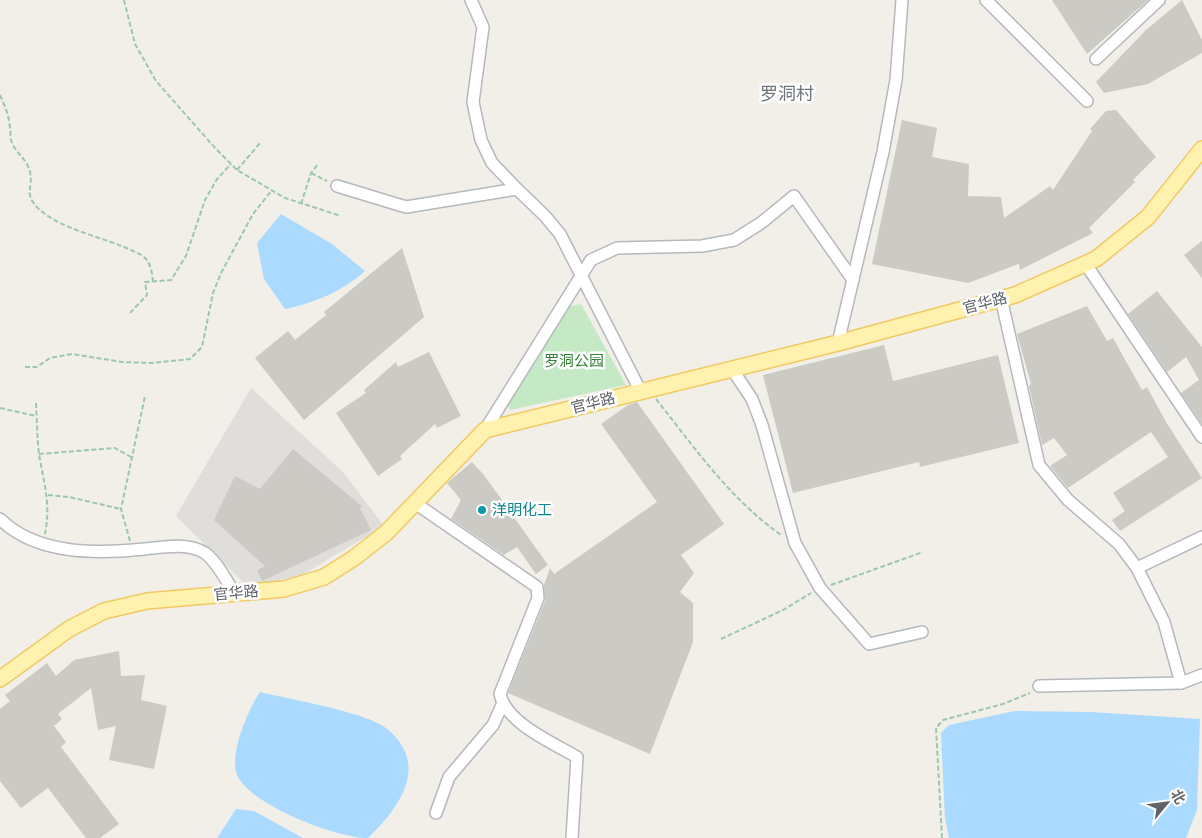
<svg xmlns="http://www.w3.org/2000/svg" width="1202" height="838" font-family="'Open Sans','Noto Sans SC',sans-serif">
	<style>
		.industrial { fill: #e0deda }
		.green { fill: #c5e8c5 }
		.water { fill: #aadaff }
		.building { fill: #cccac5 }
		.lines { fill: none; stroke-linecap: round; stroke-linejoin: round }
		.minor-casing { stroke: #b5b8bc; stroke-width: 14 }
		.major-casing { stroke: #f2c960; stroke-width: 18 }
		.path { stroke: #9cc7a9; stroke-width: 2; stroke-dasharray: 5 2.5; stroke-linecap: butt }
		.minor { stroke: #fff; stroke-width: 11 }
		.major { stroke: #fff2af; stroke-width: 15 }
		.culture-dot { fill: #0f9aa8; stroke: #fff; stroke-width: 2 }
		.labels { text-anchor: middle; stroke-width: 5; stroke-linejoin: round; paint-order: stroke }
		.street-label { font-size: 15px; fill: #5f6368; stroke: #fff }
		.park-label { font-size: 15px; fill: #348238; stroke: #fff }
		.culture-label { font-size: 15px; fill: #0d838f; stroke: #fff; text-anchor: start }
		.quarter-label { font-size: 18px; fill: #70757a; stroke: #fff }
	</style>
	<rect width="100%" height="100%" fill="#f1efe8"/>
	<!-- industrial -->
	<path class="industrial" d="M251,388L343,472L384,526L302,575L249,588L176,516Z"/>
	<!-- green -->
	<path class="green" d="M581,304L626,385L510,410L507,404L570,306Z"/>
	<!-- water -->
	<g class="water">
		<path d="M281,214L332,244L365,271C343,291 315,303 285,309L264,279L257,243Z"/>
		<path d="M260,692C288,699 366,712 386,728C431,764 400,807 368,838C337,838 250,805 237,775C229,754 248,710 260,692Z"/>
		<path d="M1015,711L1091,712L1200,719L1197,810L1186,838H949L945,818L941,733L949,725Z"/>
		<path d="M236,809L254,811L303,838H217Z"/>
	</g>
	<!-- building -->
	<g class="building">
		<path d="M1052,0H1148L1087,54Z"/>
		<path d="M1182,0L1202,40V53L1148,84L1104,93L1096,82L1146,30Z"/>
		<path d="M1116,110L1156,157L1133,180L1135,182L1089,228L1093,233L1020,270L1019,264L968,283L872,264L902,120L937,128L932,157L969,164L968,196L1001,197L1004,218L1050,186L1053,190L1092,131L1090,129L1106,111Z"/>
		<path d="M1202,241V278L1184,255Z"/>
		<path d="M402,248L424,317L304,420L255,358L288,331L295,340L326,315L324,312Z"/>
		<path d="M1157,291L1202,347V424L1181,393L1199,380L1186,357L1167,372L1128,314Z"/>
		<path d="M1087,306L1107,341L1113,338L1142,390L1147,387L1166,422L1202,478L1120,531L1112,520L1125,511L1113,493L1168,457L1151,432L1068,488L1050,466L1067,455L1054,438L1042,445L1029,386L1031,384L1017,334Z"/>
		<path d="M884,345L893,381L998,355L1019,443L920,467L919,462L793,493L763,375Z"/>
		<path d="M429,352L461,416L437,428L435,424L400,456L402,459L378,476L336,413L366,393L364,390L396,362L398,367Z"/>
		<path d="M637,402L724,524L681,555L694,573L680,592L693,603V642L650,754L508,693L545,601L544,585L550,568L554,574L657,502L601,424L628,405Z"/>
		<path d="M293,449L362,506L360,508L371,530L262,581L257,570L265,566L214,520L235,476L260,489Z"/>
		<path d="M472,462L484,475L548,565L536,574L517,547L504,555L451,519L461,500L447,483Z"/>
		<path d="M119,651L121,676L145,675L141,700L167,706L154,769L109,760L116,726L98,730L91,688L58,714L62,719L54,726L66,742L61,747L119,824L100,838H86L48,788L21,808L0,781V709L10,701L5,695L47,663L56,676L74,660Z"/>
	</g>
	<g class="lines">
		<!-- minor casing -->
		<g class="minor-casing">
			<g id="minor">
				<path d="M986,0L1087,101"/>
				<path d="M1096,59L1159,0"/>
				<path d="M337,186L406,207L517,189L492,163L481,140L473,102L483,27L471,0"/>
				<path d="M517,189L545,216L560,234L641,392"/>
				<path d="M1085,263L1202,437"/>
				<path d="M1001,298L1039,465L1068,500L1119,544L1137,568L1164,622L1181,683"/>
				<path d="M838,343L883,152L896,80L902,0"/>
				<path d="M732,369L752,399L762,425L795,543L820,588L869,644L922,632"/>
				<path d="M485,430L591,260L617,248L702,246L734,240L761,223L794,196L853,280"/>
				<path d="M415,503L537,587L538,598L500,694C506,723 553,743 577,757L572,838"/>
				<path d="M0,519C36,555 97,554 145,549C163,547 188,542 205,553C217,562 227,581 234,593"/>
				<path d="M1137,568L1202,537"/>
				<path d="M1039,686L1181,683L1202,675"/>
				<path d="M436,813L449,777L493,725L502,705"/>
			</g>
		</g>
		<!-- major casing -->
		<g class="major-casing">
			<path id="major" d="M0,679L69,629L104,611L147,601L284,589L324,577L354,558L386,533L485,430L838,343L1015,295L1096,259L1148,217L1202,149"/>
		</g>
		<!-- path -->
		<g class="path">
			<path d="M124,0L135,44L156,81L216,149L237,170L285,198L341,216"/>
			<path d="M0,95C5,106 9,116 10,128C11,132 10,136 11,140C14,152 27,158 30,172C34,188 22,194 40,210C63,230 103,237 131,250C135,252 141,254 144,257C151,263 152,273 153,282"/>
			<path d="M237,170L261,142"/>
			<path d="M311,173L327,181"/>
			<path d="M301,204L311,173L318,164"/>
			<path d="M130,313L147,295L145,282L171,280L186,256L205,200L217,179L231,164"/>
			<path d="M25,367H37L50,358L72,354L122,362L150,363L190,359L202,347L213,293L221,273L253,214L272,190"/>
			<path d="M656,399C694,447 730,499 781,535"/>
			<path d="M36,403C37,420 37,437 39,454C44,484 51,503 45,534"/>
			<path d="M0,408L36,416"/>
			<path d="M39,454L115,448L131,457"/>
			<path d="M48,495L69,497L121,509"/>
			<path d="M130,541L121,509L145,396"/>
			<path d="M831,585L923,552"/>
			<path d="M721,639L783,610L811,593"/>
			<path d="M942,838L936,728L943,720L1003,704L1030,693"/>
		</g>
		<!-- minor -->
		<use href="#minor" class="minor"/>
		<!-- major -->
		<use href="#major" class="major"/>
	</g>
	<!-- markers -->
	<circle class="culture-dot" cx="482" cy="510" r="5"/>
	<g class="labels">
		<!-- street labels -->
		<g class="street-label">
			<text transform="translate(985 303) rotate(-15)" y="5">官华路</text>
			<text transform="translate(593 403) rotate(-14)" y="5">官华路</text>
			<text transform="translate(236 593) rotate(-5)" y="5">官华路</text>
		</g>
		<!-- park labels -->
		<g class="park-label">
			<text x="574" y="366">罗洞公园</text>
		</g>
		<!-- culture labels -->
		<g class="culture-label">
			<text x="492" y="515">洋明化工</text>
		</g>
		<!-- quarter labels -->
		<g class="quarter-label">
			<text x="787" y="100">罗洞村</text>
		</g>
	</g>
	<!-- north arrow -->
	<g transform="translate(1167 803) rotate(61)" stroke="#ffffff" stroke-width="4" paint-order="stroke">
	<path d="M0-4L9 19L0 12L-9 19Z" fill="#5f6368"/>
	<text y="-8" font-size="14" font-weight="bold" text-anchor="middle" fill="#5f6368">北</text>
	</g>
</svg>
